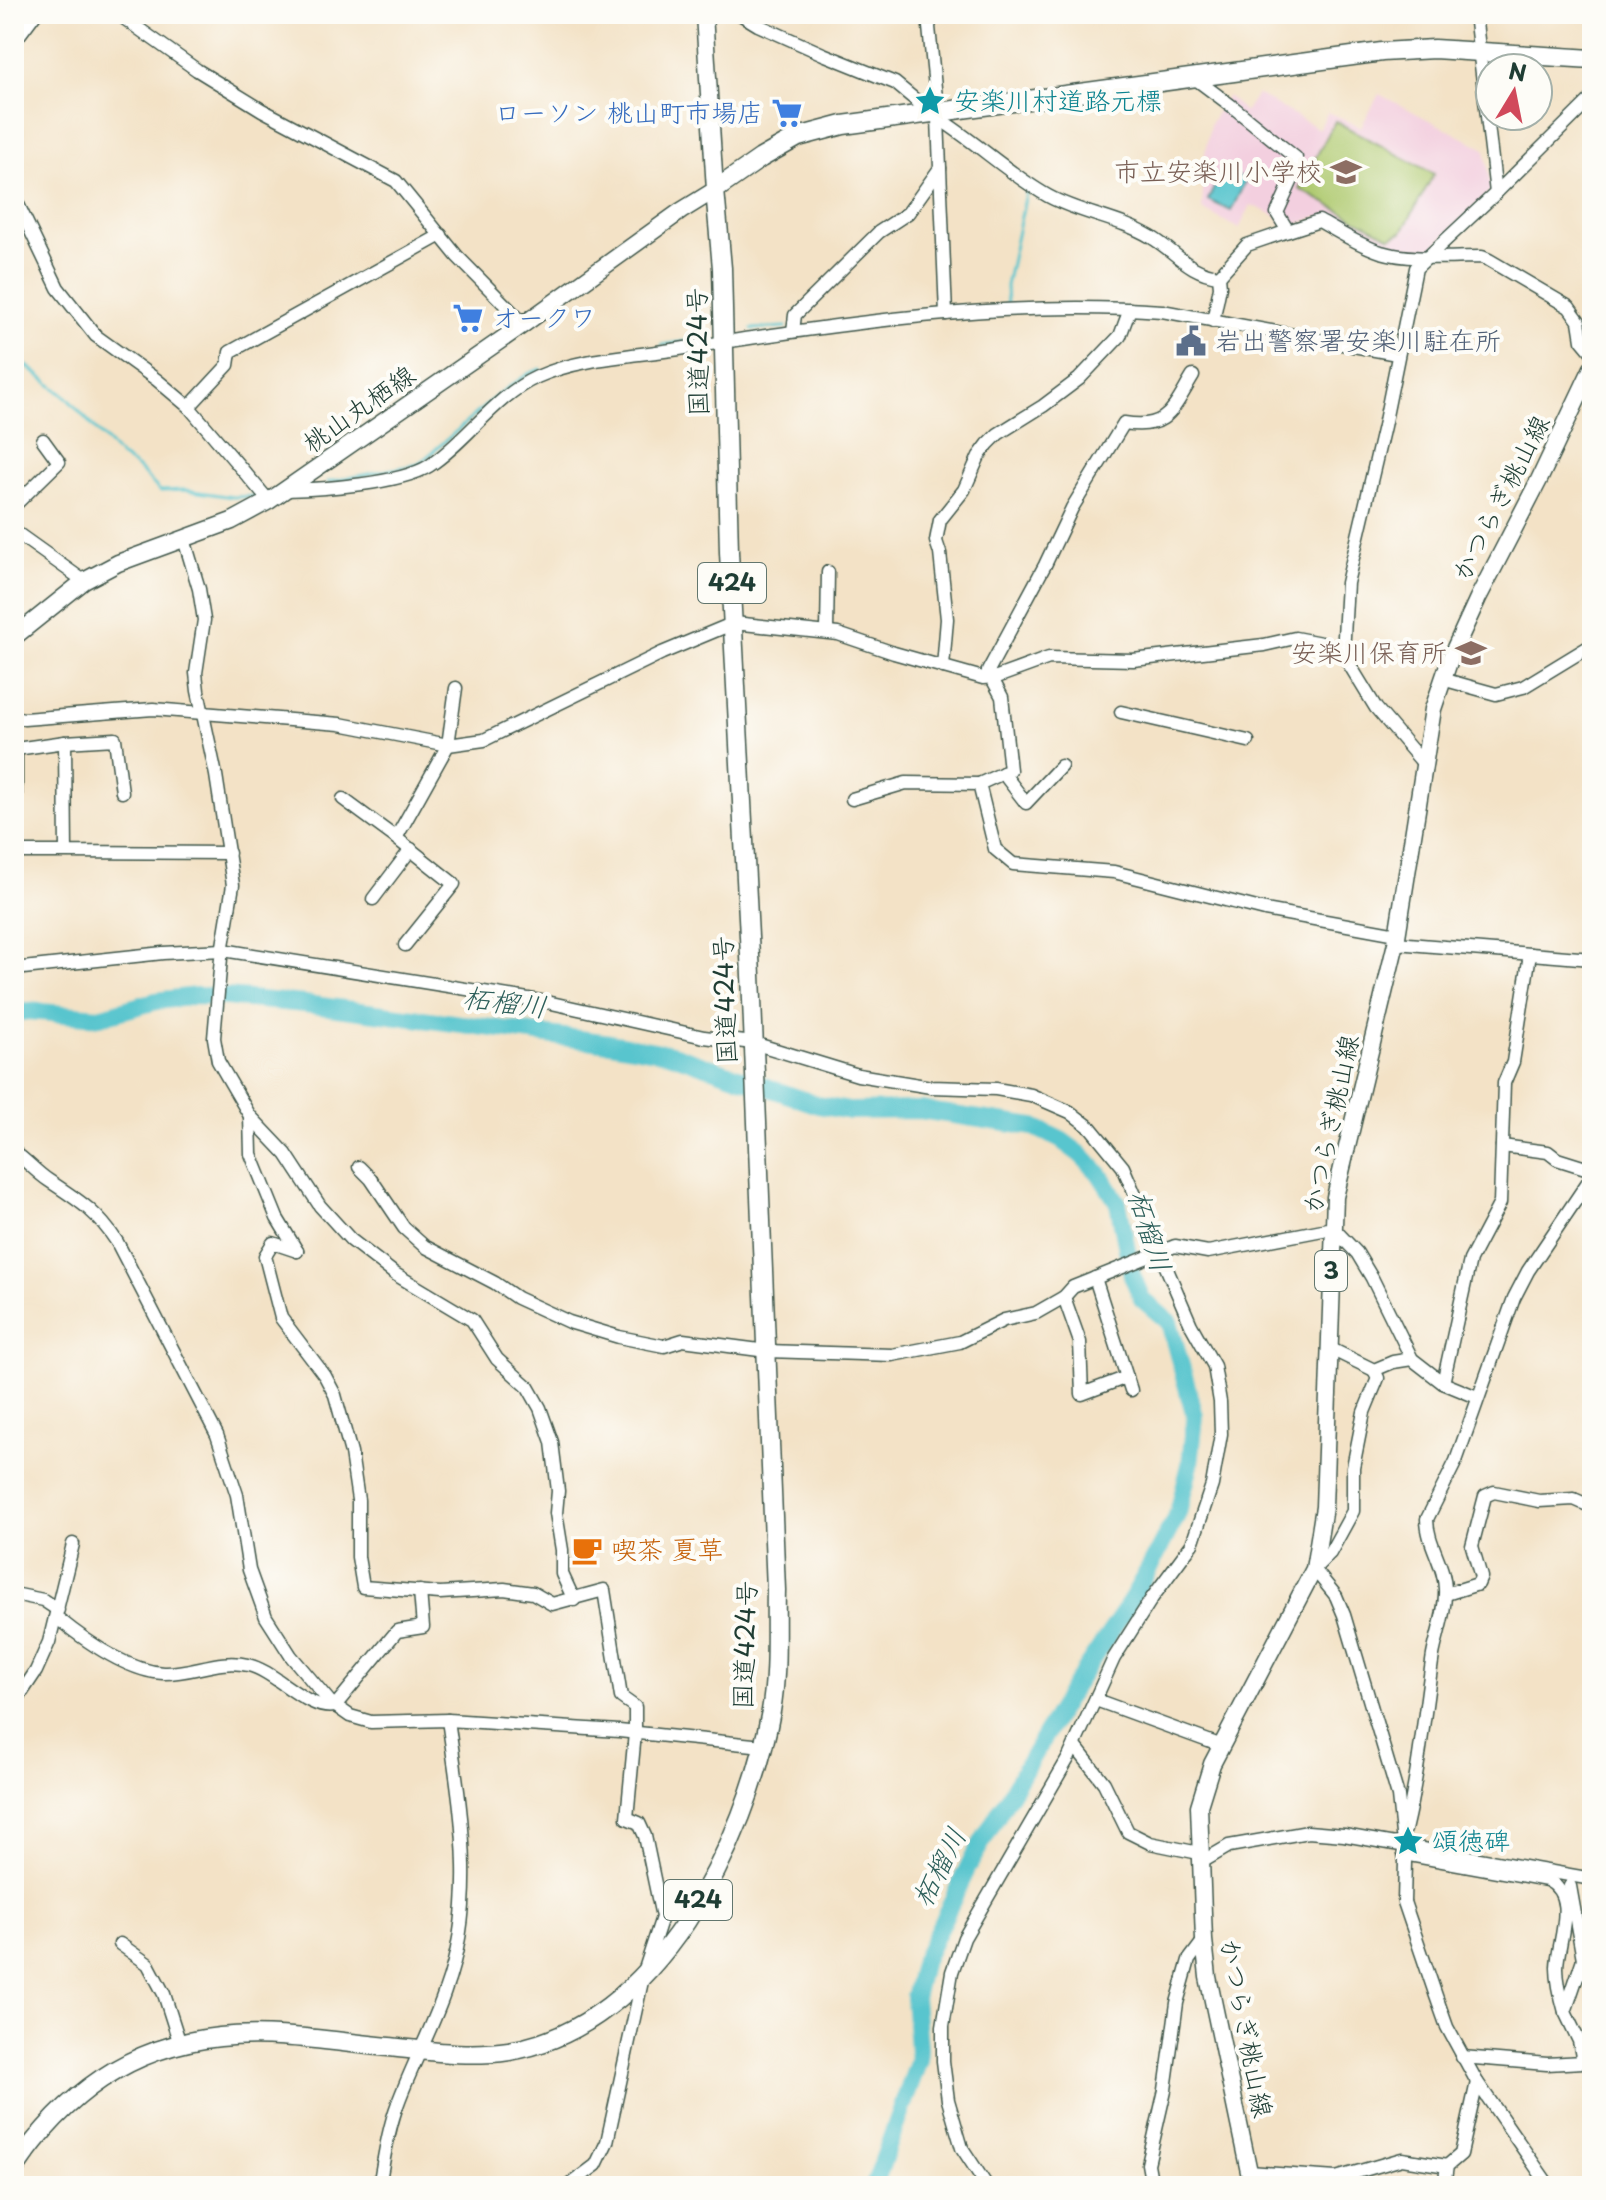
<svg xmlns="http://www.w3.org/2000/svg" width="1606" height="2200" font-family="'Playpen Sans','Klee One',sans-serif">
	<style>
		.built { fill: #f3cfdf }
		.green { fill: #b0cb72; stroke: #688453; stroke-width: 2 }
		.water { fill: #58c5ce; stroke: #3c8181; stroke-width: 2 }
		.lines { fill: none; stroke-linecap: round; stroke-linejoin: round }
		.stream { stroke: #58c5ce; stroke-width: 3 }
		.river { stroke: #58c5ce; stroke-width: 18 }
		.minor-casing { stroke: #3f564a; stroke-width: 15 }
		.major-casing { stroke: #3f564a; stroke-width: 19 }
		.highway-casing { stroke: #3f564a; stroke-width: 21 }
		.minor { stroke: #fff; stroke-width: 12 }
		.major { stroke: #fff; stroke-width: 16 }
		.highway { stroke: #fff; stroke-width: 18 }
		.labels { text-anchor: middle; stroke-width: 8; stroke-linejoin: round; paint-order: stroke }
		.shield { fill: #fdfcf7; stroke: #62766e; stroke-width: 2 }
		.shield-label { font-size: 24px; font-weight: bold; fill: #1f3d34 }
		.culture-label { font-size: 26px; fill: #0d838f; stroke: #fdfcf7; text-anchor: start }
		.shop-label { font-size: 26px; fill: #366cbe; stroke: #fdfcf7; text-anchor: end }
		.education-label { font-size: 26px; fill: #785e54; stroke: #fdfcf7; text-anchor: end }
		.service-label { font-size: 26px; fill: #4e5e75; stroke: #fdfcf7; text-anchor: start }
		.street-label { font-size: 26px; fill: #1f3d34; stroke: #fdfcf7 }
		.food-label { font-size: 26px; fill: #c56008; stroke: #fdfcf7; text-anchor: start }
		.water-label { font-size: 28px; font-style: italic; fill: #2d5f5a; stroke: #fdfcf7 }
	</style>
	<rect width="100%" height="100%" fill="#fdfcf7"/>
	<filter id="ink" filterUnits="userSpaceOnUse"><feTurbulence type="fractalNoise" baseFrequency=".0125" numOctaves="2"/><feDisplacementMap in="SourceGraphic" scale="16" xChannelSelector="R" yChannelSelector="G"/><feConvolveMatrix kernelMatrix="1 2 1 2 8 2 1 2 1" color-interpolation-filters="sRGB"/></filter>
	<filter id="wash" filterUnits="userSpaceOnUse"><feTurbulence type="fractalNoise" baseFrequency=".006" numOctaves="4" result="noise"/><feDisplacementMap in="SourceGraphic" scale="32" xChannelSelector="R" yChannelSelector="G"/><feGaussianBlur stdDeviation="1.8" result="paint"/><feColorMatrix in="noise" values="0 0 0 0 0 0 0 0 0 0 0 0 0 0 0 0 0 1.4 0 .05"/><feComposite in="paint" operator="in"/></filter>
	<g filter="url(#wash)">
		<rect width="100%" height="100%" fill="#f3e2c6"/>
		<!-- built -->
		<path class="built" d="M1257,94L1319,129L1328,112L1361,127L1379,94L1485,149L1491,190L1428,252L1388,251L1318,216L1284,230L1278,217L1251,205L1239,229L1202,209L1205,154L1210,124L1227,96L1245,112Z"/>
		<!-- green -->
		<path class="green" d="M1335,121L1434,174L1402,232L1390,237L1299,189Z"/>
		<!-- water -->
		<path class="water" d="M1223,169L1246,180L1231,211L1208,200Z"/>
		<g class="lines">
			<!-- stream -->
			<g class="stream">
				<path d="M1004,305H1007L1006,286L1027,189"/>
				<path d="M752,329L786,327"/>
				<path d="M1590,337L1592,339"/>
				<path d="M662,345L694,340"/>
				<path d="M14,355L68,399L120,456L138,468L160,491L185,490L233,497L258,496"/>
				<path d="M328,482L419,464L500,393L528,374L541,369"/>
			</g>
			<!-- river -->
			<path class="river" d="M14,1013L29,1011L99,1017L156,1001L196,996L226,997L305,1004L610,1043L672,1054L818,1105L849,1111L920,1110L1034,1127L1061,1140L1080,1154L1099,1173L1118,1203L1132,1275L1142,1299L1169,1322L1195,1416L1190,1465L1178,1513L1151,1565L1126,1609L1074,1686L996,1818L970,1863L922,1964L914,1998L919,2060L874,2186"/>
		</g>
	</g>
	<g filter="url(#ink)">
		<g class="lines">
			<!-- minor casing -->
			<g class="minor-casing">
				<g id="minor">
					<path d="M118,14L197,70L262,110L396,181L457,256L524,324"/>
					<path d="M740,14L758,25L823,54L895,83L930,112"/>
					<path d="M1475,14L1496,193"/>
					<path d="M14,42L35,14"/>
					<path d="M1193,77L1233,107L1296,158L1297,169L1277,213L1288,231L1319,221C1339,232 1359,245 1381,252C1412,261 1449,257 1482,257L1489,260L1569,307L1579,321L1582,340L1592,352"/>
					<path d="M938,118C976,142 1009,174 1048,196C1081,214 1119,218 1151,237C1175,251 1189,273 1219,276"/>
					<path d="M940,168L946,314"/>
					<path d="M14,196L58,288L96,336L157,380L189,407L269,501"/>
					<path d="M1219,276L1247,245L1288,231"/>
					<path d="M1213,321L1220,287L1219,276"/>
					<path d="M793,331L795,315L879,232L908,213L940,168L938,118L929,27L932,14"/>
					<path d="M1193,376C1172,410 1168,430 1124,423L1072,508L1045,565L988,671L1002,697L1010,770L979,784L995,849L1013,864L1114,872L1265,910L1397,934"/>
					<path d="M189,407L228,365L230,352L441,235"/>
					<path d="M286,490C322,489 400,484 429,466C466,442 495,396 537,377C581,357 637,356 685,348C842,324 1003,299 1162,311L1397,354"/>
					<path d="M14,506L59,462L43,440"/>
					<path d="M14,531L84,581"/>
					<path d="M184,539L199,589L204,620L196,673L198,691L216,775L233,885L221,958L214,1038L218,1061L250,1116L286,1154L320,1206L351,1240L395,1274L472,1320L497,1359L528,1387L540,1408L552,1442L558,1491L556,1513L562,1550V1574L574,1600"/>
					<path d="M827,632L828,572"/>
					<path d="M943,667L947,619L940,553L936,541L940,520L964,490L979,456L988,444L998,434L1043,406L1079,379L1120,336L1130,309"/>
					<path d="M1442,679L1496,694L1523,687L1592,645"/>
					<path d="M1121,712L1248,741"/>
					<path d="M14,717L24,719L153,709L340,724L448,745L484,740L662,653L734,623L838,634L894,653L983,678L997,677L1049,658L1133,660L1264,645L1295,638L1321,643L1343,654"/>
					<path d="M65,742L115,739L122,792"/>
					<path d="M1423,763L1376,708L1343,654L1347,583L1384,426L1416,268L1496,193L1592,98"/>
					<path d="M1003,773L1026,803L1061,766"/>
					<path d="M343,799L396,838"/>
					<path d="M852,799L906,783L979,784"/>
					<path d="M66,852H16V749L65,742L66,852L229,853"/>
					<path d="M373,899L411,849"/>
					<path d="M1396,943L1592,959"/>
					<path d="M405,945L454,884L396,838L448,745L456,688"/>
					<path d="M14,969L163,953L223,950L547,1002L704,1037L753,1043L858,1075L931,1087L996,1089L1031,1095L1070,1112L1091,1128L1123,1167L1191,1325L1214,1366L1220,1402L1221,1434L1212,1485L1192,1544L1152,1598L1114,1658L1069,1757L964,1938L952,1972L943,2026V2061L948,2100L962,2148L987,2186"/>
					<path d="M250,1116L251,1154L277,1218L297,1251"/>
					<path d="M1502,1146L1548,1152L1557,1159L1592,1170"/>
					<path d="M14,1152C26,1160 36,1172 48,1180C78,1200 97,1211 117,1242L217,1435L237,1495L249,1570L266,1617L291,1656L330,1702L350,1716L371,1722L448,1720L619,1731L763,1746"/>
					<path d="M359,1167L371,1179L404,1228L424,1246L495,1283L517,1298L569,1322L619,1337L664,1346L683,1340L767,1351L892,1355L960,1342L1004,1320L1036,1313L1064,1297L1073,1287L1175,1246L1208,1252L1333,1228L1357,1253L1372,1278L1412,1359L1443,1383L1477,1397"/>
					<path d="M297,1251L273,1243L265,1256L281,1318L325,1376L335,1395L351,1453L358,1500V1557L363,1587L440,1593L504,1589L533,1593L552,1604L604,1590L621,1697L635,1707V1733L627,1818L639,1823L645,1836L662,1917L644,1972L607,2142L596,2165L568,2186"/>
					<path d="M1095,1278L1131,1390"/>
					<path d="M1064,1297L1080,1342L1082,1394L1127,1377"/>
					<path d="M1329,1348L1374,1370L1393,1362L1412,1359"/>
					<path d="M1374,1370L1378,1378L1364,1412L1353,1467V1511L1330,1553L1314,1569L1336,1596L1344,1615L1398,1796L1405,1862L1404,1902L1436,1996L1447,2027L1477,2082L1549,2186"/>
					<path d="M1443,1383L1470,1260L1500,1203L1504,1083L1513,1062L1530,954"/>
					<path d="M14,1594L43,1600L58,1610"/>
					<path d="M1446,1594L1478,1584L1481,1577L1472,1546L1485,1496L1494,1492L1539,1501L1574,1499L1592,1507"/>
					<path d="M56,1617C83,1639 127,1671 163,1673C192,1674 219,1658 248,1665C276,1671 308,1712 335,1706L397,1631L423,1627L420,1591"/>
					<path d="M1096,1700L1222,1746"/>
					<path d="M14,1704L36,1671L49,1642L73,1544"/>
					<path d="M1075,1746L1104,1783L1128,1832L1150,1843L1199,1853"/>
					<path d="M1405,1830C1419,1773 1424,1714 1433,1655C1437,1634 1446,1611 1445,1589C1445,1565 1427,1544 1427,1519L1456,1461L1514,1298L1528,1271L1592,1176"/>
					<path d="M1404,1854L1547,1880C1579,1895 1558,1940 1557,1967C1557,1982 1561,1998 1565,2012"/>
					<path d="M1200,1863L1229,1846L1308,1832L1344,1835L1592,1879"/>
					<path d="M1570,1886L1583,1959"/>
					<path d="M120,1944L148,1964L164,1994L180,2044"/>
					<path d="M1462,2057L1547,2064L1583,2062L1579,2041L1565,2012L1583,1959L1586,1972L1592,1979"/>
					<path d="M1249,2172L1336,2178L1402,2159L1447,2166"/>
					<path d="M379,2186C384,2159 388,2129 398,2103C412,2065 432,2029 445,1991C478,1902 461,1811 448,1720"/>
					<path d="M1152,2186L1148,2164L1165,2090L1177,2003L1189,1960L1204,1940"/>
					<path d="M1444,2186L1447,2166L1461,2154L1477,2082"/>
				</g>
			</g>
			<!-- major casing -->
			<g class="major-casing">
				<g id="major">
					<path d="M14,637L84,581L118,563L232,521L269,501L524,324L681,211L715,190L704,14"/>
					<path d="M1252,2186L1208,1977L1204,1940L1199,1806L1212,1764L1314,1569L1324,1507L1335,1197L1396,943L1433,709L1450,659L1478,598L1539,480L1592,368"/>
				</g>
			</g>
			<!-- highway casing -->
			<g class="highway-casing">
				<path id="highway" d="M14,2169C64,2095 129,2046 220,2037C275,2031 334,2042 389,2047C429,2051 469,2057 509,2051C657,2027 747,1842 771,1711C778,1671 775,1630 776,1590L751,975L729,552L722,268L715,190L761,158L798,137L843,125L1382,52L1434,49L1592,59"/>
			</g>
			<!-- minor -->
			<use href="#minor" class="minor"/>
			<!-- major -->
			<use href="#major" class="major"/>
			<!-- highway -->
			<use href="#highway" class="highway"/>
		</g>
	</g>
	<!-- icons -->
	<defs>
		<g id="sight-bare" transform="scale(2.4)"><path d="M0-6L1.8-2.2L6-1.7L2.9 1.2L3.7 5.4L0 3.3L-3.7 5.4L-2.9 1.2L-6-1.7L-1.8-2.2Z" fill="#0f9aa8" stroke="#fdfcf7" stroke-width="2.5" paint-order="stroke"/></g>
		<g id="supermarket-bare" transform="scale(2.4)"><path d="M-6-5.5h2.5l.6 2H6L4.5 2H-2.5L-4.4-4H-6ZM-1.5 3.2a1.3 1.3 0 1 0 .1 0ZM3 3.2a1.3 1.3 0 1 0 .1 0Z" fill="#3f7fe0" stroke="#fdfcf7" stroke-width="2.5" paint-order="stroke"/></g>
		<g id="school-bare" transform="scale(2.4)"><path d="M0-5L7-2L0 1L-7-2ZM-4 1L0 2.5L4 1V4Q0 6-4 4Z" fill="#8d6e63" stroke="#fdfcf7" stroke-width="2.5" paint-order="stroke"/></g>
		<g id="civic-bare" transform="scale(2.4)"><path d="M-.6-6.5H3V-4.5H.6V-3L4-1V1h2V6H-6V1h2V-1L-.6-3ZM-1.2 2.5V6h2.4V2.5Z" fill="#5c6f8a" stroke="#fdfcf7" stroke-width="2.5" paint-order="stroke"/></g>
		<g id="cafe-bare" transform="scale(2.4)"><path d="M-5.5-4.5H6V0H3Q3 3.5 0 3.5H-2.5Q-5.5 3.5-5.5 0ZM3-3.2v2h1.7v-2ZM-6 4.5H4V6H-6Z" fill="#e8710a" stroke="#fdfcf7" stroke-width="2.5" paint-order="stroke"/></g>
	</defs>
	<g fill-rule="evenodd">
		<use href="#sight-bare" x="930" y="101"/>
		<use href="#supermarket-bare" x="787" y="113"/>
		<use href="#school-bare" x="1346" y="172"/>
		<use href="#supermarket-bare" x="468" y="318"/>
		<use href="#civic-bare" x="1191" y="341"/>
		<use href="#school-bare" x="1471" y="653"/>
		<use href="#cafe-bare" x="587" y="1550"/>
		<use href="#sight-bare" x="1408" y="1841"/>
	</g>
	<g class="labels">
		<!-- shield labels -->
		<g class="shield">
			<rect x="698" y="563" width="68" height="40" rx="6"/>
			<rect x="1315" y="1251" width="32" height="40" rx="6"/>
			<rect x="664" y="1880" width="68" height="40" rx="6"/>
		</g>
		<g class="shield-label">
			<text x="732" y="591">424</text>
			<text x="1331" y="1279">3</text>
			<text x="698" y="1908">424</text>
		</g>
		<!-- culture labels -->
		<g class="culture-label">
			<text x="954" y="110">安楽川村道路元標</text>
			<text x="1432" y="1850">頌徳碑</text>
		</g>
		<!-- shop labels -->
		<g class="shop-label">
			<text x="763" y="122">ローソン 桃山町市場店</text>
			<text x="492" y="327" text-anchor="start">オークワ</text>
		</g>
		<!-- education labels -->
		<g class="education-label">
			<text x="1322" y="181">市立安楽川小学校</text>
			<text x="1447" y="662">安楽川保育所</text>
		</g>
		<!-- service labels -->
		<g class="service-label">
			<text x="1215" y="350">岩出警察署安楽川駐在所</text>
		</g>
		<!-- street labels -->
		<g class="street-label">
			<text transform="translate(698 352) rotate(-91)" y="9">国道424号</text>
			<text transform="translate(359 409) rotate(-35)" y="9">桃山丸栖線</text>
			<text transform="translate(1501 498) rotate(-63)" y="9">かつらぎ桃山線</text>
			<text transform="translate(725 1000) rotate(-92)" y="9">国道424号</text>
			<text transform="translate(1331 1124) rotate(-78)" y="9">かつらぎ桃山線</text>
			<text transform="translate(745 1645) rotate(-88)" y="9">国道424号</text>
			<text transform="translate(1246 2028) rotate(79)" y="9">かつらぎ桃山線</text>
		</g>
		<!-- food labels -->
		<g class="food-label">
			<text x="611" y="1559">喫茶 夏草</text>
		</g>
		<!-- water labels -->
		<g class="water-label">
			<text transform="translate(505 1002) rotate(7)" y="10">柘榴川</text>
			<text transform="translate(1150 1231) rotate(73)" y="10">柘榴川</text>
			<text transform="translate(939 1867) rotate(-63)" y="10">柘榴川</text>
		</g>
	</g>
	<!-- margin -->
	<rect width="1606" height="2200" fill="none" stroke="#fdfcf7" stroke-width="48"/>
	<!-- north arrow -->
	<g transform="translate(1514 92) rotate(10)"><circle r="38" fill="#fdfcf7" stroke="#a4b0a9" stroke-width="2"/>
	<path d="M0-6L14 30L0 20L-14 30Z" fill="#d1495b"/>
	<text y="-12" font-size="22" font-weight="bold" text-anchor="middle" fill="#1f3d34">N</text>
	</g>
</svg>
